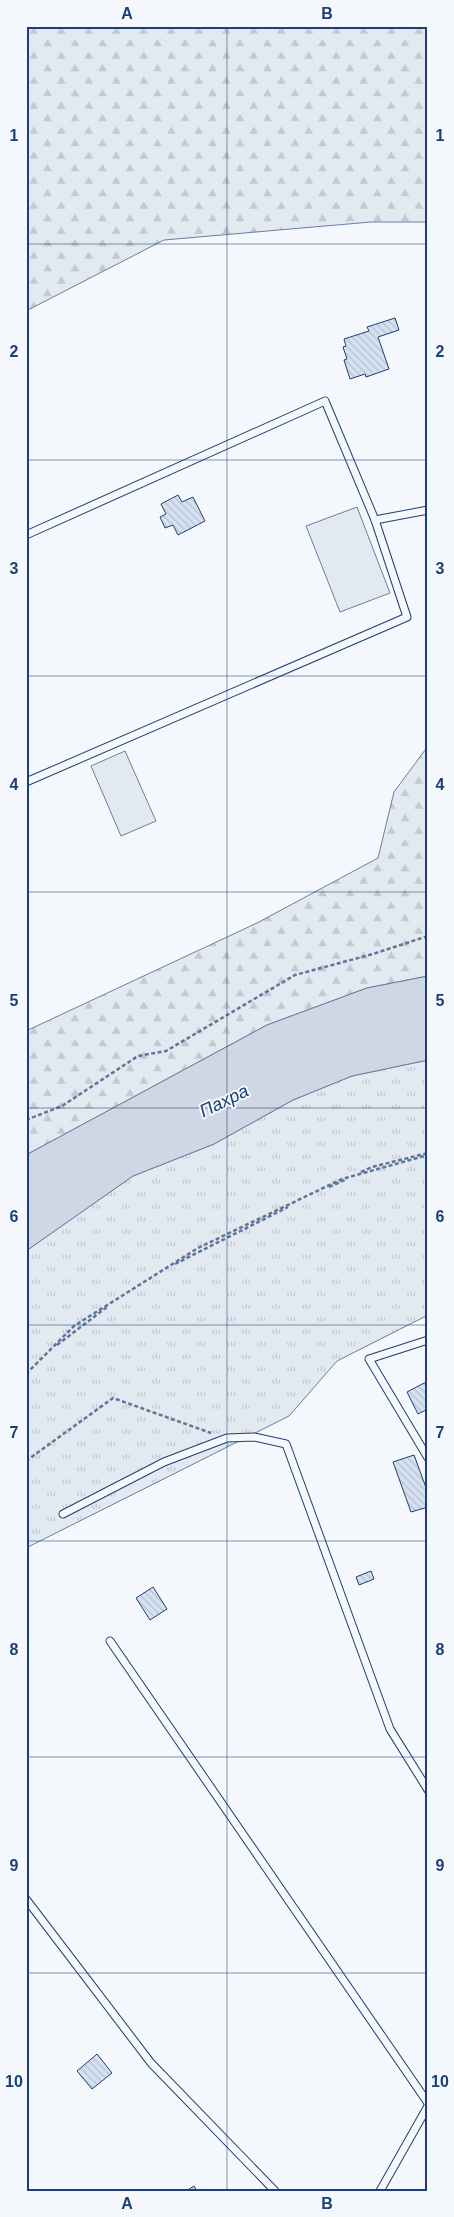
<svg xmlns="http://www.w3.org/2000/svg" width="454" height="2217" font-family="Helvetica,sans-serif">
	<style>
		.grass { fill: url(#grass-tufts); stroke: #687fa3 }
		.forest { fill: url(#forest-firs); stroke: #687fa3 }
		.garden { fill: #e3e9f0; stroke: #687fa3 }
		.water { fill: #cfd7e4; stroke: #687fa3 }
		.building { fill: url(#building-back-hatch); stroke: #1d3f73 }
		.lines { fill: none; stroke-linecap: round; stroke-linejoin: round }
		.service-casing { stroke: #1d3f73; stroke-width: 9 }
		.path { stroke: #5e769c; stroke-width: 2.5; stroke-dasharray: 4 2.5; stroke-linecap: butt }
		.service { stroke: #f4f7fb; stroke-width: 7 }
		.grid { fill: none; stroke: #1d3f73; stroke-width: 1; stroke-opacity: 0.55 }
		.labels { text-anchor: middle; stroke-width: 4; stroke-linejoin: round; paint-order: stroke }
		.water-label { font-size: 18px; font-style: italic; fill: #1d3f73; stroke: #f4f7fb }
		.neatline { fill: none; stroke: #1d3f73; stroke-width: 2 }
		.grid-label { font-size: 16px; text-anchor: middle; font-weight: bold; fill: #1d3f73 }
	</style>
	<defs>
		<pattern id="grass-tufts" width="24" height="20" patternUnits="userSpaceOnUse" patternTransform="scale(1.25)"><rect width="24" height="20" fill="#e3e9f0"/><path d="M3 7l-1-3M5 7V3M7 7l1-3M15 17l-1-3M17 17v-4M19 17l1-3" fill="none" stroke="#c2c9d1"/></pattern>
		<pattern id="forest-firs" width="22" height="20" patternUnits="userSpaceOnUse" patternTransform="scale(1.25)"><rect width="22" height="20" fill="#e3e9f0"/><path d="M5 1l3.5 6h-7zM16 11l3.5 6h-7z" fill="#c2c9d1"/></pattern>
		<pattern id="building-back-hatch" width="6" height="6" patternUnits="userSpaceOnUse" patternTransform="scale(1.25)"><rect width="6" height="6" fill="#d5e0f0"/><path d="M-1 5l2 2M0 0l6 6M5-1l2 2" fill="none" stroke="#b6c1d1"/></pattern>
	</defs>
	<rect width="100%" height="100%" fill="#f4f7fb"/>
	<!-- grass -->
	<path class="grass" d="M428,1060V1315L337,1361L289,1416L26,1548V1251L133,1176L214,1144L293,1100L352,1076Z"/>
	<!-- forest -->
	<g class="forest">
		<path d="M26,26H428V222H371L164,240L26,311Z"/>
		<path d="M428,746V976L367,988L267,1025L26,1155V1031L257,923L378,858L394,792Z"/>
	</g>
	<!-- garden -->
	<g class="garden">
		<path d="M357,507L390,593L340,612L306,526Z"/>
		<path d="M125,751L156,821L121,836L91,766Z"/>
	</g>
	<!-- water -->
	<path class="water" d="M428,976V1060L352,1076L293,1100L214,1144L133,1176L26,1251V1155L267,1025L367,988Z"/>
	<!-- building -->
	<g class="building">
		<path d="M395,318L399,330L378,337L389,369L366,377L365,374L350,379L344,360L347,359L343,347L346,346L344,339L369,331L367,327Z"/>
		<path d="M178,495L182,502L193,497L205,521L178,535L173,525L165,528L160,517L166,514L161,504Z"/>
		<path d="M428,1381V1409L418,1414L407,1392Z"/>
		<path d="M414,1455L428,1493V1507L411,1512L393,1462Z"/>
		<path d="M371,1571L374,1579L359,1585L356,1577Z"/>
		<path d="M153,1587L167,1609L150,1620L136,1598Z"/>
		<path d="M97,2054L112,2073L92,2089L77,2071Z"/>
		<path d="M194,2186L197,2191H186Z"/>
	</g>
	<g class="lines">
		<!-- service casing -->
		<g class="service-casing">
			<g id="service">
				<path d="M375,520L428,510"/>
				<path d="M26,535L325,401L375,520L407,617L26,782"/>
				<path d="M428,1340L369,1359L428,1458"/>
				<path d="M63,1514L164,1462L227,1438L254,1437L286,1444L390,1729L428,1790"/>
				<path d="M110,1641L428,2103"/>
				<path d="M26,1899L151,2063L275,2191"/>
				<path d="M380,2191L428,2106"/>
			</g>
		</g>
		<!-- path -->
		<g class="path">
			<path d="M26,1120L62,1106L138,1056L166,1051L295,975L373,954L428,936"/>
			<path d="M361,1172L372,1167L428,1153"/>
			<path d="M329,1187L347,1179"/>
			<path d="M175,1264L288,1207"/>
			<path d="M57,1345L107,1307"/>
			<path d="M26,1374L74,1326L198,1248L342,1179L428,1155"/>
			<path d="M26,1461L113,1398L211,1433"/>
		</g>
		<!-- service -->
		<use href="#service" class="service"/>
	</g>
	<!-- grid -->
	<path class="grid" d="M227,26V2191M26,244H428M26,460H428M26,676H428M26,892H428M26,1108H428M26,1325H428M26,1541H428M26,1757H428M26,1973H428"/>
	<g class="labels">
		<!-- water labels -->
		<g class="water-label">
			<text transform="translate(224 1101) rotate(-26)" y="6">Пахра</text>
		</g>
	</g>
	<!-- border -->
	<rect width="454" height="2217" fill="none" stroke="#f4f7fb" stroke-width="55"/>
	<rect x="28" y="28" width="398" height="2162" class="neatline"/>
	<g class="grid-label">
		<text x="127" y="19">A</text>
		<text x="327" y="19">B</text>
		<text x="14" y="141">1</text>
		<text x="440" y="141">1</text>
		<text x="14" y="357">2</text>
		<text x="440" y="357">2</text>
		<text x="14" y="574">3</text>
		<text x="440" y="574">3</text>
		<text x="14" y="790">4</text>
		<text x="440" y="790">4</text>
		<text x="14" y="1006">5</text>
		<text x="440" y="1006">5</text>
		<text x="14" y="1222">6</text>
		<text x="440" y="1222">6</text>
		<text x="14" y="1438">7</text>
		<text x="440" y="1438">7</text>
		<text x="14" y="1655">8</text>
		<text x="440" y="1655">8</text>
		<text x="14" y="1871">9</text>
		<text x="440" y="1871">9</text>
		<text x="14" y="2087">10</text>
		<text x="440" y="2087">10</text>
		<text x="127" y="2209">A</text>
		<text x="327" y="2209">B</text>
	</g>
</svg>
